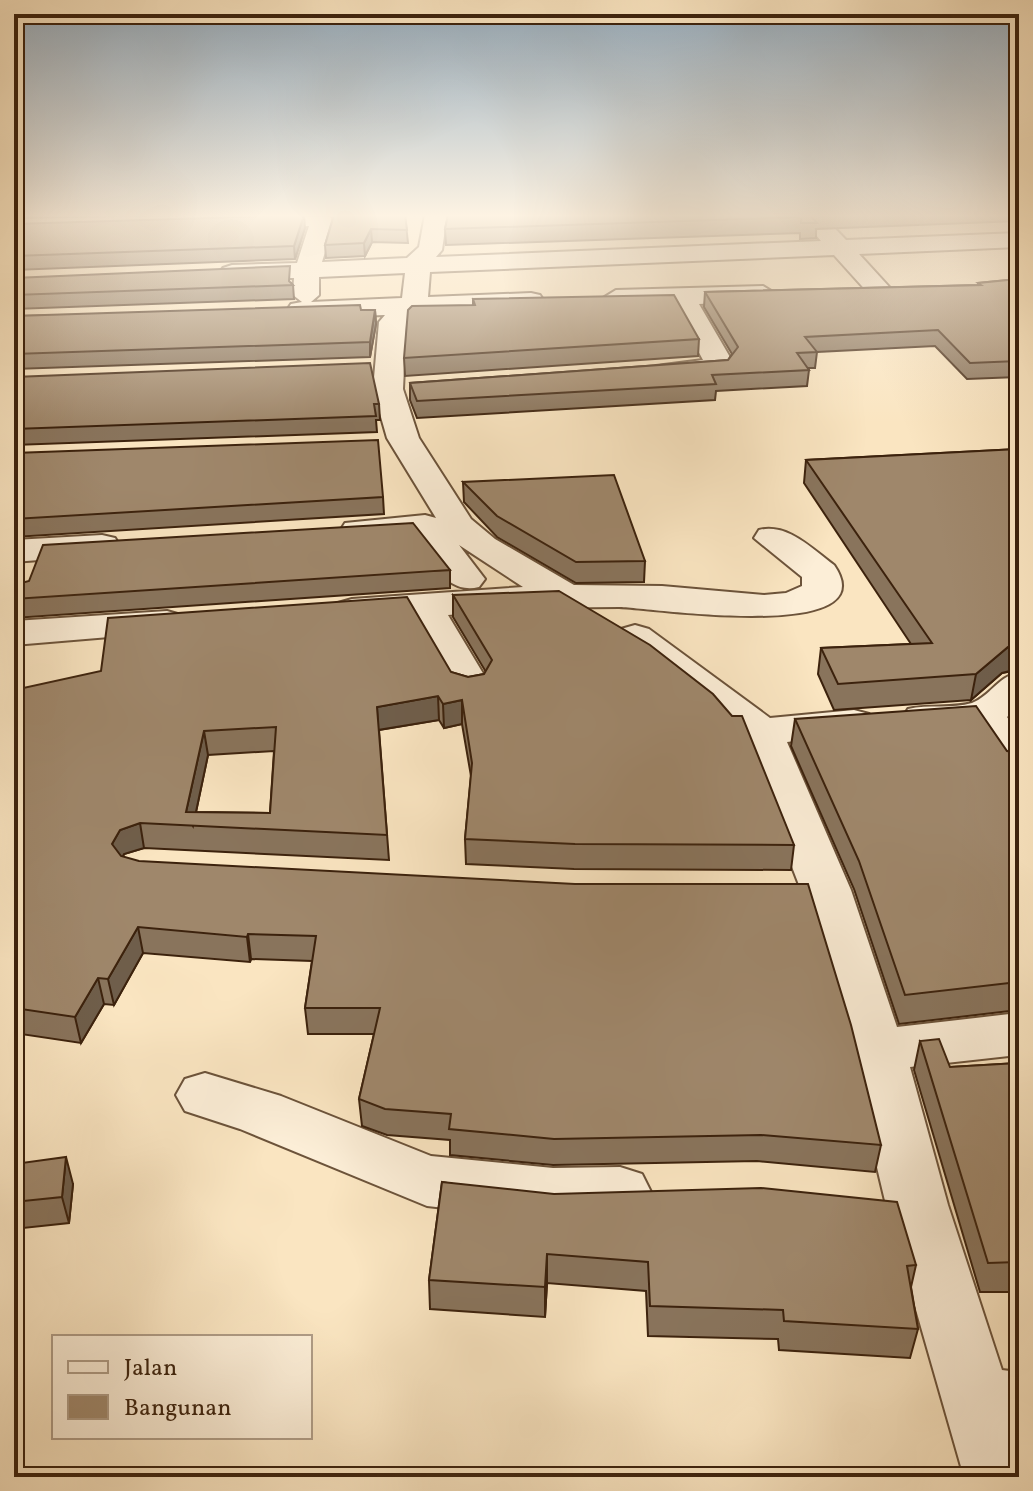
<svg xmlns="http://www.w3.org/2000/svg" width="1033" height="1491" font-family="Vollkorn,serif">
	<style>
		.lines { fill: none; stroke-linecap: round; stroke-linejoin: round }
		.minor-casing { stroke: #6c533a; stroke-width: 4 }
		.minor { fill: #fceed7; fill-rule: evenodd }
		.wall { fill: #89745c; stroke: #3c220d; stroke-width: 2; fill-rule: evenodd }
		.shaded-wall { fill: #6f5e4b; stroke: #3c220d; stroke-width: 2 }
		.building { fill: #9f876b; stroke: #3c220d; stroke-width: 2; fill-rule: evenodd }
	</style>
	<rect width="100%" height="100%" fill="#fae5c1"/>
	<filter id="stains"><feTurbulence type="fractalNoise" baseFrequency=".0025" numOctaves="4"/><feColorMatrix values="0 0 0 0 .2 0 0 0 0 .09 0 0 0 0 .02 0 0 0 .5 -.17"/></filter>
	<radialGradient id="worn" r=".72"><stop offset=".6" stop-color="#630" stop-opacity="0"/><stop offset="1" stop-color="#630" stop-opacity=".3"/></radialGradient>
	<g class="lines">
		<!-- minor casing -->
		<g class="minor-casing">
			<g id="minor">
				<path d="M236,215L330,217L334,222L322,262L407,258L419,247L425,215H447L442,250L436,257L821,241L799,215H822L846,240L1019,233V247L859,254L892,290L879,298L870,295L834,255L430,272L428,297L531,293L540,295L544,301L540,307L531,309L420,313L406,325L403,389L419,438L471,519L495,539L574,585L662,586L764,595L786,593L802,586V577L754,538L759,530C788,523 812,549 834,565C889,645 643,607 619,607C562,607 505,610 448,615L490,685L484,694L469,697L454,694L411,618L352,623L338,619L333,611L338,603L352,599L523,587L459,545L485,579L479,587C446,595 433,561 415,537L358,542L345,539L340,531L345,523L425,515L436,518L387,438L373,389L379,322L385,315L300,318L291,316L287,310L291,304L302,302L293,295L294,278H223L219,273L223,268L232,265L297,263L309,226L244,227L236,225L232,220ZM405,273L402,298L311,302L319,295V277Z"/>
				<path d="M763,286L776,294L772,300L699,304L734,364C722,382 676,383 656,378L651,372L656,366L703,360L673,304L616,306L603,298L616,290Z"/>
				<path d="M102,535L115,538L120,546L115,554L14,562V540Z"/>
				<path d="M167,611L181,615L187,623L181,631L14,645V621Z"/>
				<path d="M635,625L649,629L770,718L854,710L869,714L876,723L869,732L787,742L851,890L897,1027L1019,1013V1055L910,1067L948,1205L1002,1370L1019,1372V1477H964L886,1205L849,1050L801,890L742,738L621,645L615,637L621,629Z"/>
				<path d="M1019,672V706L1007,717L1019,734V779L1003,776L972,728L923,731L908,727L902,718L908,709C928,704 953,709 972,703C990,696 998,677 1019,672Z"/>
				<path d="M205,1073L281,1096L431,1156L553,1168L620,1167L642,1174L651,1192L642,1210L620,1217L553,1220L427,1206L240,1129L185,1111L176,1095L185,1079Z"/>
			</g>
		</g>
		<!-- minor -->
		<use href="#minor" class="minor"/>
	</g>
	<!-- wall -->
	<g class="wall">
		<path d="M14,215H181L14,218Z"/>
		<path d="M329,215H405L408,243L372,242L365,256L326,258L325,245L333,218Z"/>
		<path d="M448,215H1019V221L816,229V238L800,239V233L446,245L445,229Z"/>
		<path d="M14,224L305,228L295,259L14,270Z"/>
		<path d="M14,278L291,283L293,285L294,299L14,309Z"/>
		<path d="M1019,279V377L967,379L935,346L817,352L815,368H808L809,370L807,386L716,391L715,400L417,418L410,400V383L728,360L732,354L704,307L705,292L978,285V283Z"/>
		<path d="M473,299L699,339L698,356L405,376L404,358L473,305Z"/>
		<path d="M375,310L376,324L370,357L14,369V316Z"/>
		<path d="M14,377L379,404L380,420H376L377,432L14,445Z"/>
		<path d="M1019,449V670L1002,673L971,700L834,710L818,674L821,648L911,644L804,483L806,460Z"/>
		<path d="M14,453L383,497L384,514L14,537Z"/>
		<path d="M463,482L645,561L644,582L576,583L497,537L464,502Z"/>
		<path d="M450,570V588L14,618V585Z"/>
		<path d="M453,595L794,845L791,870L574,869L466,864L465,839L471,776L462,724L444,728L439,720L379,730L389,860L144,848L124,854L123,857L881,1145L875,1172L757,1161L553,1165L450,1155V1140L387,1135L362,1126L359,1099L374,1034H308L305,1008L312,961L251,959L250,962L143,953L114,1005L104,1004L81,1043L14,1033V690L451,672L468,677L484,674L486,672L453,617ZM274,751L270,813L196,812L208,755Z"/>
		<path d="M1019,689V729L1011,717L1017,691Z"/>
		<path d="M795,719L1019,753V1010L899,1024L854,889L791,746Z"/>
		<path d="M920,1041L950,1067L1019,1063V1292H980L914,1070Z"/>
		<path d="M14,1096L22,1122L15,1152L18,1164L73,1184L69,1223L14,1229Z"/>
		<path d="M442,1182L916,1265L911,1287L918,1329L910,1358L779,1350L778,1339L648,1336L646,1291L547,1283L545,1317L430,1309L429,1280Z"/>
	</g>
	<!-- shaded-wall -->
	<g class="shaded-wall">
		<path d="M304,215L305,228L295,259L294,246Z"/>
		<path d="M371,229L372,242L365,256L364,243Z"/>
		<path d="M375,310L376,324L370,357V342Z"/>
		<path d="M1019,645L1018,669L1002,673L971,700L976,674L1008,647Z"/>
		<path d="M438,696L439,720L378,730L377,707Z"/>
		<path d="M462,700V724L444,728L443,704Z"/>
		<path d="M204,731L208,755L193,826L186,812Z"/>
		<path d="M140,823L144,848L124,854L117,869L112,844L120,830Z"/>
		<path d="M138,927L143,953L114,1005L108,979Z"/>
		<path d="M248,934L251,959L250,962L247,937Z"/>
		<path d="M98,978L104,1004L81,1043L75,1017Z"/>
		<path d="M14,1096L22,1122L15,1152L20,1169L14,1184Z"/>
		<path d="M66,1157L73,1184L69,1223L62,1197Z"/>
		<path d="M547,1254V1283L545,1317V1287Z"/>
	</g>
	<!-- building -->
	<g class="building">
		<path d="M304,215L294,246L14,256V224Z"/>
		<path d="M334,215H405L407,230L371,229L364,243L325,245Z"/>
		<path d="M448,215H810L817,223H801V217L445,229Z"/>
		<path d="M290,266L289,281L293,285L14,295V278Z"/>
		<path d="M1019,279V361L970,363L938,330L805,337L817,352L797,353L809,370L712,375L716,384L417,401L410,383L728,360L738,347L705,292L981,285L978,283Z"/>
		<path d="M674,295L699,339L404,358L408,310L412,306L475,305L473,299Z"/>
		<path d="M360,305L361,310H375L370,342L14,354V316Z"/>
		<path d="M370,363L379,404H374L376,416L14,429V377Z"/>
		<path d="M378,440L383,497L14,519V453Z"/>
		<path d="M1019,449V645L1008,647L976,674L838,684L821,648L932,643L806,460Z"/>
		<path d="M614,475L645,561L576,562L497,516L463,482Z"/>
		<path d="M413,523L450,570L14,599V585L29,581L43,545Z"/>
		<path d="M559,591L650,645L713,694L732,716H742L794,845L575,844L465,839L472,763L462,700L443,704L438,696L377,707L387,835L140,823L120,830L112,844L121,856L139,861L575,884H808L851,1025L881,1145L761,1135L554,1139L449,1129L451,1114L385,1109L359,1099L380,1008H305L316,936L248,934L247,937L138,927L108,979L98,978L75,1017L14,1008V690L101,671L108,618L407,597L451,672L468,677L484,674L492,660L453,595ZM276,727L270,813L186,812L204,731Z"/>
		<path d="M976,706L1007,751L1019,753V982L905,995L859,861L795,719Z"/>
		<path d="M939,1039L950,1067L1019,1063V1262L988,1263L920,1041Z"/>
		<path d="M66,1157L62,1197L14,1202V1164Z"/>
		<path d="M442,1182L554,1194L761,1188L897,1202L916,1265L907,1266L918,1329L784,1321L783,1310L650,1306L648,1262L547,1254L545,1287L429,1280Z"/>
	</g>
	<!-- sky -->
	<linearGradient id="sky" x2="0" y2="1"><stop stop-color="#95adc0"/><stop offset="0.51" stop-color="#fdf3e3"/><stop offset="1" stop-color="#fdf3e3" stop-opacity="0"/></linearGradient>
	<rect width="1033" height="423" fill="url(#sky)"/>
	<!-- margin -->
	<rect width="1033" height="1491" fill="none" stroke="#fae5c1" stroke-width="48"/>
	<rect x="16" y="16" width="1001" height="1459" fill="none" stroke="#3c220d" stroke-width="4"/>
	<rect x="24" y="24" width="985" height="1443" fill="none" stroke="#3c220d" stroke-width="2"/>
	<!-- legend -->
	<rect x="52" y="1335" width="260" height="104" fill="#fceed7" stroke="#af9c86" stroke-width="2"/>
	<rect x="68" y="1361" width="40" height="12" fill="#fceed7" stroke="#af9c86" stroke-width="2"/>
	<text x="124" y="1375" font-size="24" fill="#3c220d">Jalan</text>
	<rect x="68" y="1395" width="40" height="24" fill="#9f876b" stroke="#af9c86" stroke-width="2"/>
	<text x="124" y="1415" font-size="24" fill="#3c220d">Bangunan</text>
	<rect width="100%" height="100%" filter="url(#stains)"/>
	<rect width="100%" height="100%" fill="url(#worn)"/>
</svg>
